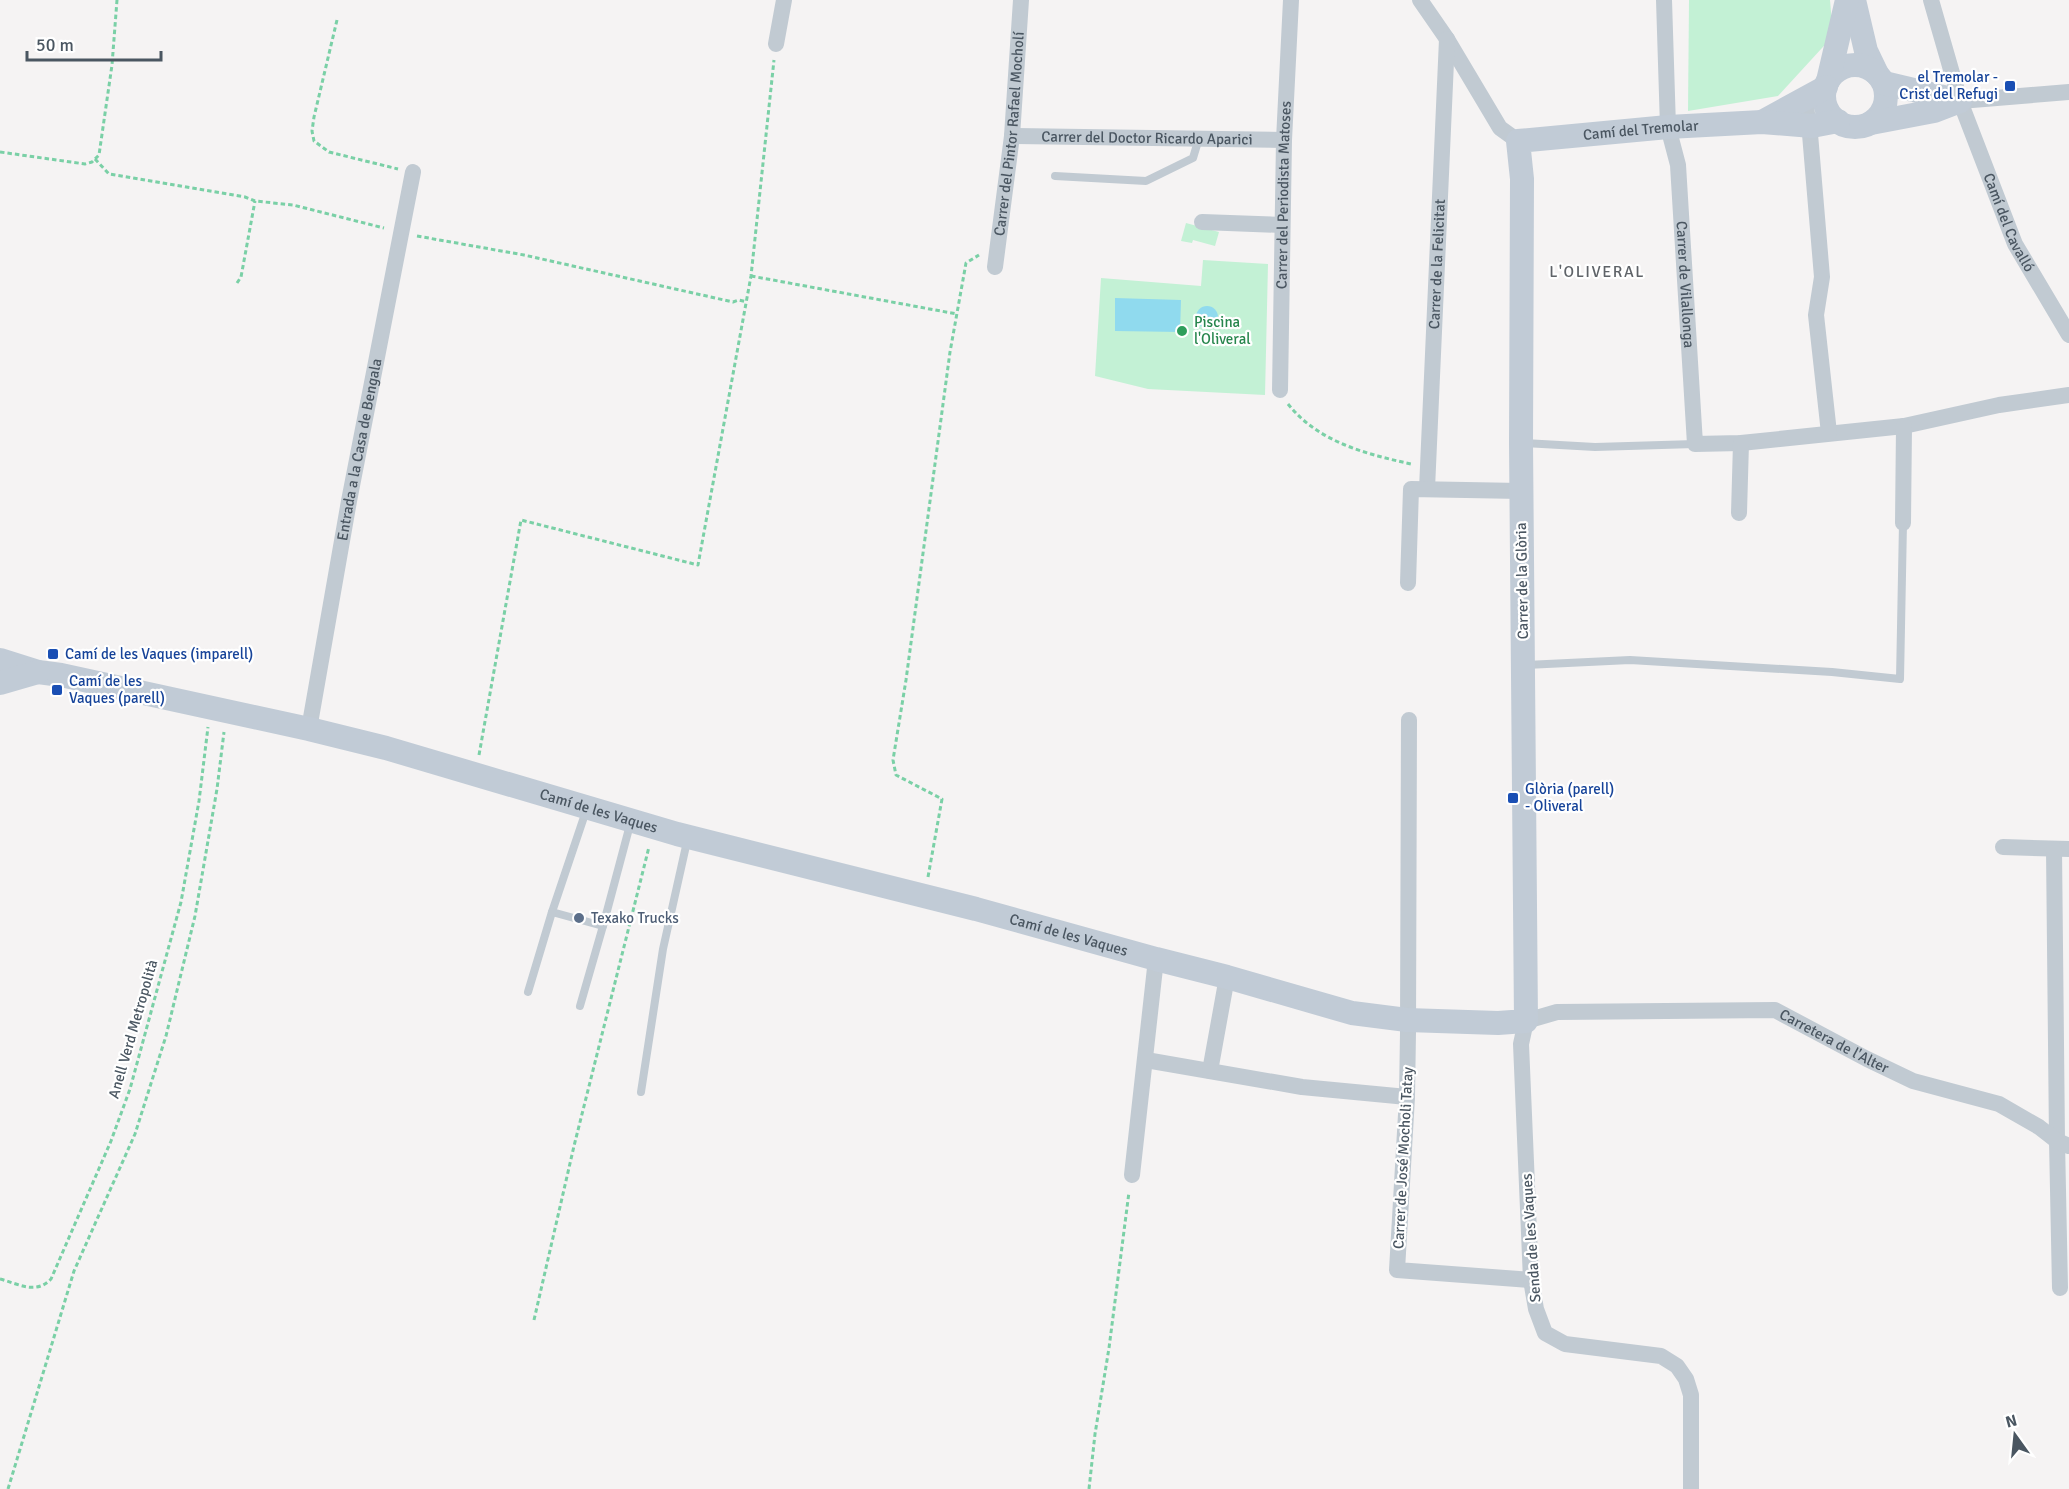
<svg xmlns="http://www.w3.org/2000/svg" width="2069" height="1489" font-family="Signika,sans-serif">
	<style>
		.green { fill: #c3f1d5 }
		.water { fill: #90daee }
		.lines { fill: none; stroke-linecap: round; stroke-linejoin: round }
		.path { stroke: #7ad0a6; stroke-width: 3; stroke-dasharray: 4.5 3; stroke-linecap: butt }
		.lane { stroke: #c1cad2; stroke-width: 8 }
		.street { stroke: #c1cad2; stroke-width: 16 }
		.secondary { stroke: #c1cbd6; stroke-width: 24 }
		.transit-dot { fill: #1a4fb4; stroke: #fff; stroke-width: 2 }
		.leisure-dot { fill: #2e9e5b; stroke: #fff; stroke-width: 2 }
		.service-dot { fill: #5c6f8a; stroke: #fff; stroke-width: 2 }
		.labels { text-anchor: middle; stroke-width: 4.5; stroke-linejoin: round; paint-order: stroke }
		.transit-label { font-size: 15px; fill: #164399; stroke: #fff; text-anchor: start }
		.street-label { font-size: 15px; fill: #4a5661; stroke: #fff }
		.leisure-label { font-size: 15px; fill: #27864d; stroke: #fff; text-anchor: start }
		.service-label { font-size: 15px; fill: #4e5e75; stroke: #fff; text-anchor: start }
		.neighbourhood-label { font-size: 16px; letter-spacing: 1.5px; fill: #5f6368; stroke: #fff }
	</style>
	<rect width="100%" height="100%" fill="#f5f3f3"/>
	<!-- green -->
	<g class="green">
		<path d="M1689,0H1830L1833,36L1778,96L1688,111Z"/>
		<path d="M1186,223L1219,232L1215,246L1193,240L1192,243L1181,241Z"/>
		<path d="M1203,260L1268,264L1265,395L1148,389L1095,376L1101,278L1201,286Z"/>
	</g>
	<!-- water -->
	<g class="water">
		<path d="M1115,298L1181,300L1180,332L1115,331Z"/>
		<circle cx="1207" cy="317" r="11"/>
	</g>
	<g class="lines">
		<!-- path -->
		<g class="path">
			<path d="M337,20L314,117L312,131L314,141L329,152L398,169"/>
			<path d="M0,152L85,164L92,162L99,155L112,65L117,0"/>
			<path d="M95,159L109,174L245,197L255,201L293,205L384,228"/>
			<path d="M417,236L524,255L733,302L739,300L747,302"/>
			<path d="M751,276L957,314"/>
			<path d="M237,283L241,277L255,201"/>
			<path d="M1288,404C1318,442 1366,454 1411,464"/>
			<path d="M479,755L521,520L698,565L751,276L774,60"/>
			<path d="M928,877L942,799L896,775L893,760L906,680L950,352L966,263L979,255"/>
			<path d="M0,1279C19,1284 36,1295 51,1279L111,1141L130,1089L181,902L199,801L208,727"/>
			<path d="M534,1320L574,1146L649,847"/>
			<path d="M8,1489L74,1271L135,1134L166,1036L195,916L217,789L224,732"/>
			<path d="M1089,1489L1095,1434L1109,1348L1129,1192"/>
		</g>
		<!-- lane -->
		<g class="lane">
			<path d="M1055,176L1146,181L1193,158L1199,138"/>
			<path d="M1524,443L1595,447L1695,444"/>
			<path d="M1526,665L1630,660L1832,672L1900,679L1903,523"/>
			<path d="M587,808L552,912L603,926L631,821"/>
			<path d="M528,992L552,912"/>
			<path d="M580,1006L603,926"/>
			<path d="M641,1092L663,949L688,837"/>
		</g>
		<!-- street -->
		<g class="street">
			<path d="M1420,0L1447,39L1500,128L1518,141"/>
			<path id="s1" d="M1664,0L1668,127L1678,165L1695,444L1741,443L1904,426L1999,405L2069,395"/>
			<path id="s2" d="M1931,0L1960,101L2015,244L2069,335"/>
			<path d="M776,44L784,0"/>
			<path d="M1805,100L1810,134L1822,277L1816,315L1829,433"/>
			<path d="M1960,101L2069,92"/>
			<path id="s3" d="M1012,136L1284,140"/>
			<path d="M1202,222L1282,225"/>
			<path id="s4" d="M995,267L1012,136L1021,0"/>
			<path id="s5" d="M1280,390L1284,140L1291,0"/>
			<path id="s6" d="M1427,489L1447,39"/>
			<path d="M1739,513L1741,443"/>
			<path d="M1903,523L1904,426"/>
			<path d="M1408,583L1411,489L1521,491"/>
			<path d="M1409,720L1408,1032L1407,1097L1397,1270L1531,1280"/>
			<path id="s7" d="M309,729L349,501L413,172"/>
			<path d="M2003,847L2069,849"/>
			<path d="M2054,849L2057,1141L2060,1288"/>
			<path d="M1146,1060L1302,1087L1407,1097"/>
			<path d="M1210,1071L1227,977"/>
			<path d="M1132,1175L1156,959"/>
			<path id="s8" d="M1691,1489V1395L1686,1379L1677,1366L1661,1356L1565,1344L1545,1333L1536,1309L1531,1280L1521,1044L1526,1021L1557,1012L1775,1010L1867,1059L1913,1081L1999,1104L2039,1127L2057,1141L2069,1146"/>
		</g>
		<!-- secondary -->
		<g class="secondary">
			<path d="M1854,0L1866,51L1877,74"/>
			<circle cx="1855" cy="96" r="31"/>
			<path d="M1828,81L1847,0"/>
			<path d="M1884,83L1960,101"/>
			<path d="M1762,122L1826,87"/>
			<path d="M1871,123L1934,111L1960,101"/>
			<path id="s9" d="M0,660L38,672L61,675L309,729L386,748L677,834L976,909L1156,959L1227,977L1352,1013L1407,1020L1498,1023L1526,1021L1521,443L1522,179L1518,141L1668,127L1762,122L1812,126L1838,121"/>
			<path d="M0,683L38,672"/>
		</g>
	</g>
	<!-- markers -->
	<g class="transit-dot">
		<rect x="2004" y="80" width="12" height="12" rx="3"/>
		<rect x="47" y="648" width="12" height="12" rx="3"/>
		<rect x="51" y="684" width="12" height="12" rx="3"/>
		<rect x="1507" y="792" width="12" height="12" rx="3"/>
	</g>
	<circle class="leisure-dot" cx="1182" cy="331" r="6"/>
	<circle class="service-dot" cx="579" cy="918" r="6"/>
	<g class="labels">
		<!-- transit labels -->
		<g class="transit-label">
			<text x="1998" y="82" text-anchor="end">el Tremolar -<tspan x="1998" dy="17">Crist del Refugi</tspan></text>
			<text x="65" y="659">Camí de les Vaques (imparell)</text>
			<text x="69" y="686">Camí de les<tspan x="69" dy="17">Vaques (parell)</tspan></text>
			<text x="1525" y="794">Glòria (parell)<tspan x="1525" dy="17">- Oliveral</tspan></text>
		</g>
		<!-- street labels -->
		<g class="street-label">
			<text dy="5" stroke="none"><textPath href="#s9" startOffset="2576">Camí del Tremolar</textPath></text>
			<text dy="5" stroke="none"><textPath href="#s4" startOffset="134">Carrer del Pintor Rafael Mocholí</textPath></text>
			<text dy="5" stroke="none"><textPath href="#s3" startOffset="135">Carrer del Doctor Ricardo Aparici</textPath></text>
			<text dy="5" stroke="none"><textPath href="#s5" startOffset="195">Carrer del Periodista Matoses</textPath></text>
			<text dy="5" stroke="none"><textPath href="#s2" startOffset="236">Camí del Cavalló</textPath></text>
			<text dy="5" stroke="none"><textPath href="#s6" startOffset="225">Carrer de la Felicitat</textPath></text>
			<text dy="5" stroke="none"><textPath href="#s1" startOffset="286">Carrer de Vilallonga</textPath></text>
			<text dy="5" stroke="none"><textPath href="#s7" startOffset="284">Entrada a la Casa de Bengala</textPath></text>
			<text transform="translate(1522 581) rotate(-91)" y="5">Carrer de la Glòria</text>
			<text dy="5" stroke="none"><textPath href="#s9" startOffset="618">Camí de les Vaques</textPath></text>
			<text dy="5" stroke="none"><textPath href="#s9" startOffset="1104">Camí de les Vaques</textPath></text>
			<text transform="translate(133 1029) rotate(-74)" y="5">Anell Verd Metropolità</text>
			<text dy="5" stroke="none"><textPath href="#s8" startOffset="897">Carretera de l'Alter</textPath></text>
			<text transform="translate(1403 1158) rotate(-87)" y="5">Carrer de José Mocholi Tatay</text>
			<text transform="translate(1531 1238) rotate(-94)" y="5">Senda de les Vaques</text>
		</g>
		<!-- leisure labels -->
		<g class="leisure-label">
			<text x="1194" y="327">Piscina<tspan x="1194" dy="17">l'Oliveral</tspan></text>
		</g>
		<!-- service labels -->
		<g class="service-label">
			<text x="591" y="923">Texako Trucks</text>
		</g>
		<!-- neighbourhood labels -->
		<g class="neighbourhood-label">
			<text x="1597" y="277">L'OLIVERAL</text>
		</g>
	</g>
	<!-- north arrow -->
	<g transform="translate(2015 1435) rotate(345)" stroke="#ffffff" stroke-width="4.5" paint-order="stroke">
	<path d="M0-4.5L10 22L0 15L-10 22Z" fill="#4a5661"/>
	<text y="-9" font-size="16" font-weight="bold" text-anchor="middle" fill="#4a5661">N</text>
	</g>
	<!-- scale -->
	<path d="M27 51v9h134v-9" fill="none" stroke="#4a5661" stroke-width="3"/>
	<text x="36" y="51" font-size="18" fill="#4a5661" stroke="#ffffff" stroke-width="4.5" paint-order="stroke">50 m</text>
</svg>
